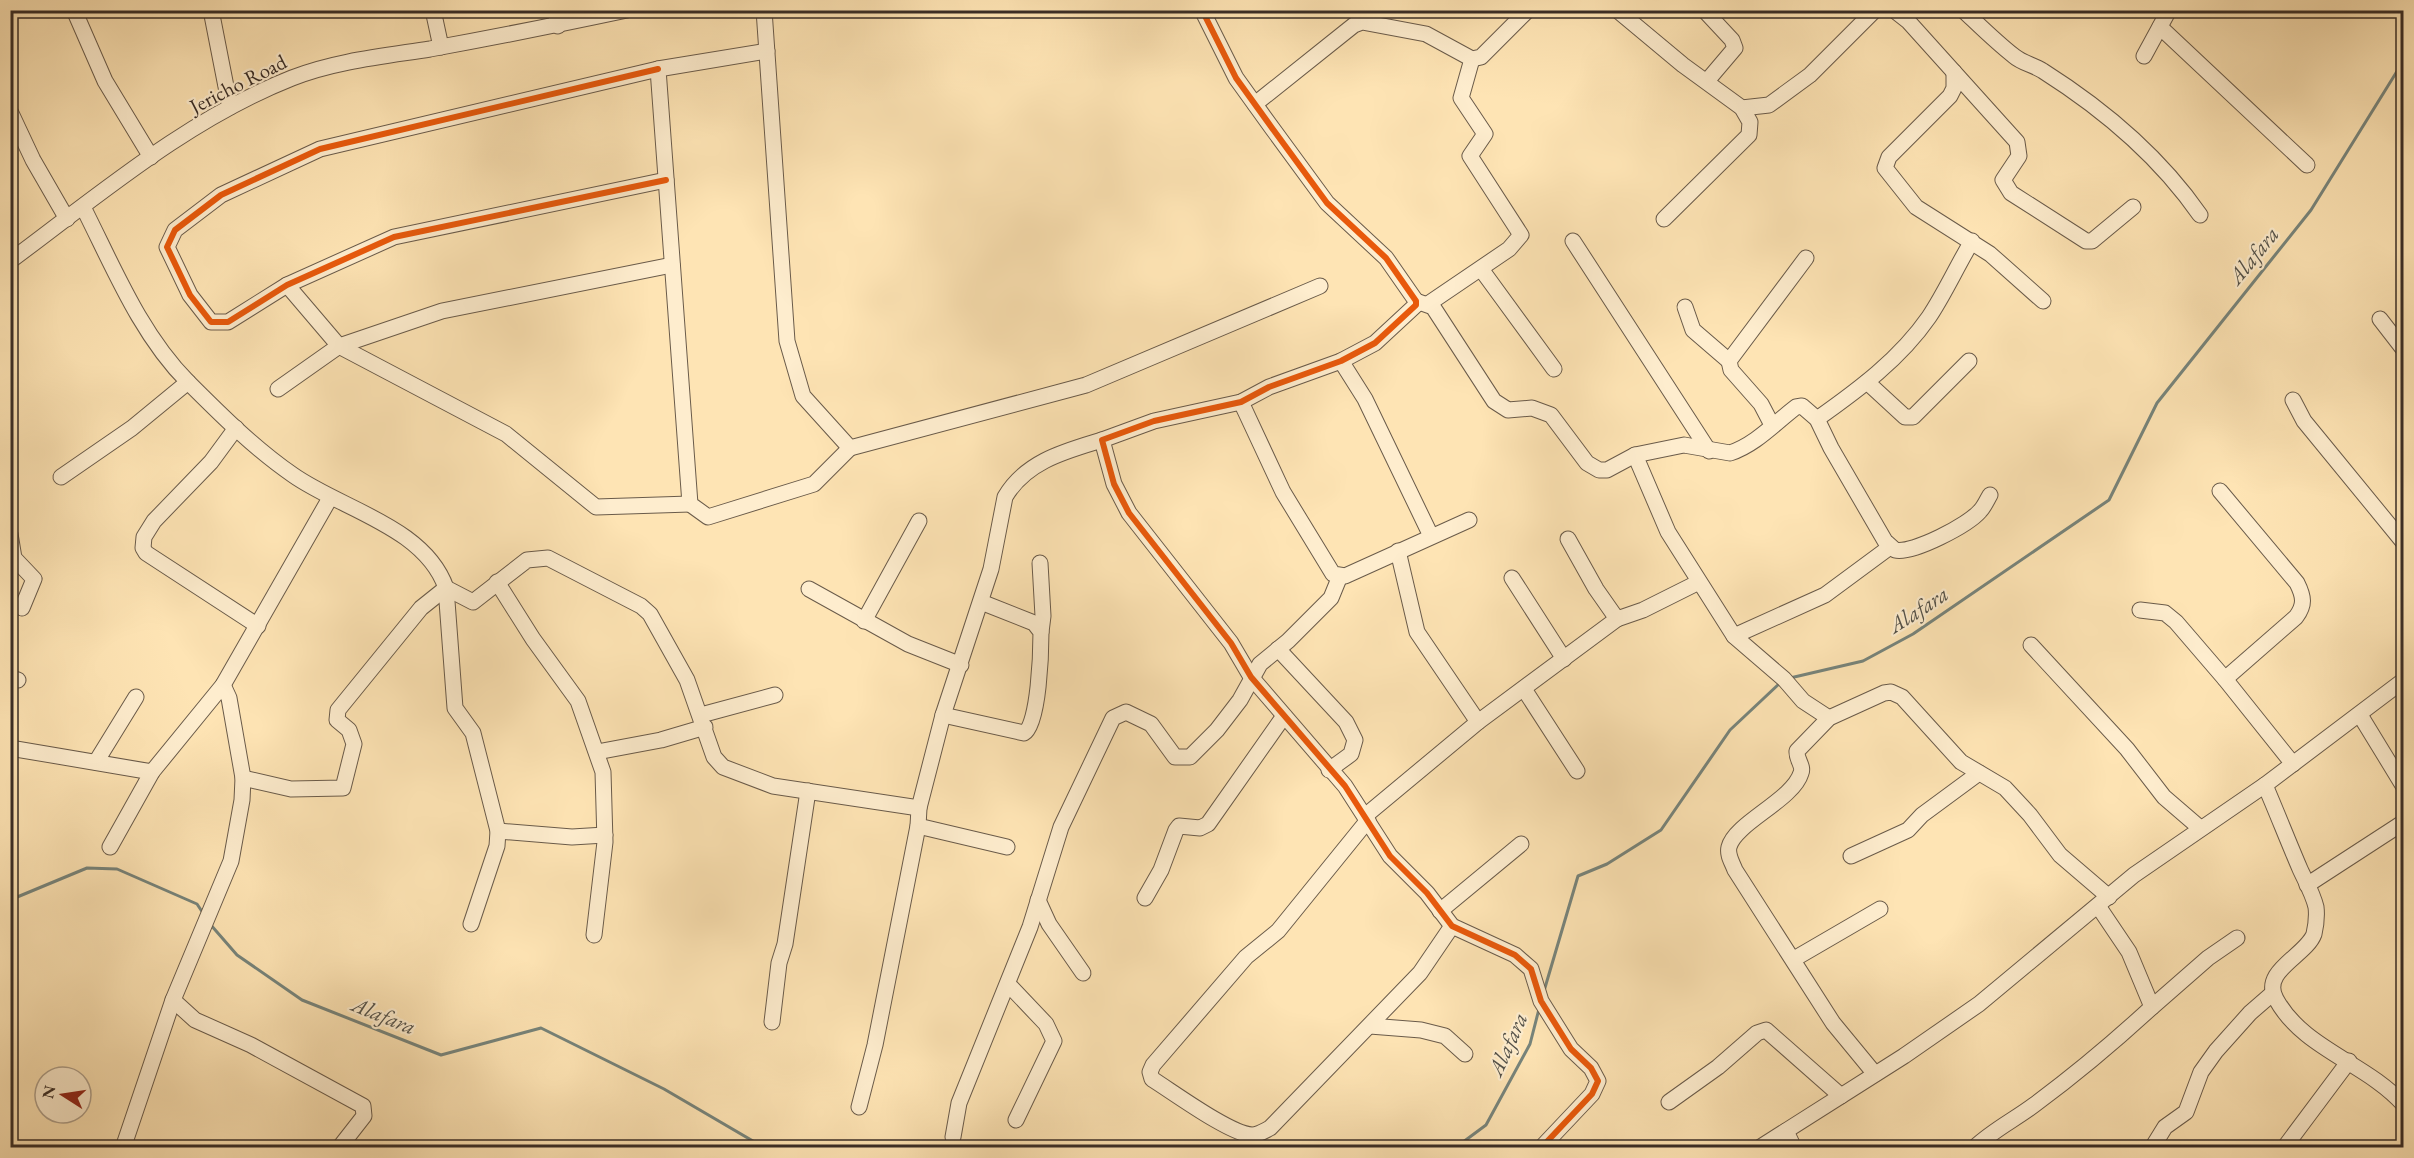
<svg xmlns="http://www.w3.org/2000/svg" width="2414" height="1158" font-family="'EB Garamond',serif">
	<style>
		.lines { fill: none; stroke-linecap: round; stroke-linejoin: round }
		.stream { stroke: #77847b; stroke-width: 3 }
		.minor-casing { stroke: #6a5b4a; stroke-width: 17 }
		.minor { stroke: #feedce; stroke-width: 15 }
		.cycleway-casing { stroke: #feedce; stroke-width: 10 }
		.cycleway { stroke: #e8590c; stroke-width: 6 }
		.labels { text-anchor: middle; stroke-width: 4.5; stroke-linejoin: round; paint-order: stroke }
		.street-label { font-size: 21px; fill: #392d26; stroke: #feedce }
		.water-label { font-size: 22px; font-style: italic; fill: #535149; stroke: #feedce }
	</style>
	<rect width="100%" height="100%" fill="#fee4b4"/>
	<filter id="stains"><feTurbulence type="fractalNoise" baseFrequency=".00333" numOctaves="4"/><feColorMatrix values="0 0 0 0 .2 0 0 0 0 .09 0 0 0 0 .02 0 0 0 .5 -.17"/></filter>
	<radialGradient id="worn" r=".72"><stop offset=".6" stop-color="#630" stop-opacity="0"/><stop offset="1" stop-color="#630" stop-opacity=".3"/></radialGradient>
	<g class="lines">
		<!-- stream -->
		<g class="stream">
			<path d="M1790,678L1863,661L1913,634L2109,500L2157,403L2311,210L2404,60"/>
			<path d="M10,900L87,868L117,869L197,904L203,913"/>
			<path d="M210,924L237,955L302,1000L441,1055L541,1028L664,1089L765,1148"/>
			<path d="M1544,991L1578,876L1607,864L1661,830L1730,730L1781,682"/>
			<path d="M1455,1148L1486,1125L1530,1044L1539,1009"/>
		</g>
		<!-- minor casing -->
		<g class="minor-casing">
			<g id="minor">
				<path d="M74,10L105,81L151,157"/>
				<path d="M211,10L230,107"/>
				<path d="M433,10L441,47"/>
				<path d="M555,10L558,26"/>
				<path d="M764,10L787,341L803,396L850,448L1086,385L1320,286"/>
				<path d="M1202,10L1236,78L1272,128L1327,203L1386,258L1416,301V305L1375,343L1341,361L1269,387L1241,402L1154,421L1102,440L1114,484L1129,513L1231,643L1251,677L1345,786L1390,856L1427,893L1452,926L1515,955L1531,969L1541,1001L1571,1049L1591,1068L1598,1081L1592,1094L1541,1148"/>
				<path d="M1617,10L1683,65L1742,108L1750,122L1749,135L1664,219"/>
				<path d="M1704,10L1732,40L1735,48L1707,81"/>
				<path d="M1894,10L1908,21L2017,142L2019,156L2003,180L2011,193L2086,241H2092L2133,207"/>
				<path d="M1963,10C1980,26 1996,42 2014,56C2022,63 2034,65 2043,71C2103,109 2159,156 2200,215"/>
				<path d="M2160,27L2307,165"/>
				<path d="M767,51L658,69L690,504L708,517L814,484L850,448"/>
				<path d="M2144,56L2169,10"/>
				<path d="M658,69L320,149L221,195L175,230L167,247L190,295L211,322H228L287,285L394,237L666,180"/>
				<path d="M1954,72V88L1950,96L1889,157L1885,168L1916,207L1990,254L2043,301"/>
				<path d="M1255,104L1354,25L1362,22L1426,34L1472,59L1481,57L1528,10"/>
				<path d="M1742,108L1769,105L1810,75L1875,10"/>
				<path d="M10,111L33,160L67,219"/>
				<path d="M83,207C113,266 140,334 188,382C220,414 255,449 293,475C341,509 425,527 446,588L455,708L473,733L498,831L497,846L471,924"/>
				<path d="M1573,241L1709,451"/>
				<path d="M10,261C99,195 188,119 292,78C335,61 385,56 430,49C496,37 561,24 627,10"/>
				<path d="M1481,269L1554,369"/>
				<path d="M287,285L339,346L506,434L596,507L690,504"/>
				<path d="M1416,301L1433,307L1494,401L1508,410L1532,408L1551,415L1587,463L1599,470H1607L1635,455L1684,445L1730,453C1755,445 1775,423 1796,407L1802,406L1817,419L1831,448L1885,541L1895,550C1913,554 1968,525 1980,511C1984,507 1987,500 1990,495"/>
				<path d="M1428,304L1509,249L1521,235L1470,156L1485,134L1461,98L1472,59"/>
				<path d="M1685,307L1693,330L1729,361"/>
				<path d="M2380,319L2404,350"/>
				<path d="M1341,361L1365,399L1431,536"/>
				<path d="M1867,382L1905,417H1913L1969,361"/>
				<path d="M278,389L339,346L442,311L672,265"/>
				<path d="M2293,400L2304,421L2404,543"/>
				<path d="M1241,402L1283,492L1333,574L1345,576L1469,520"/>
				<path d="M1817,419C1858,390 1900,359 1929,317C1945,293 1957,266 1972,241"/>
				<path d="M1772,425L1761,404L1731,370L1729,361L1806,258"/>
				<path d="M236,428L211,462L154,521L144,537L143,548L146,553L258,626"/>
				<path d="M1635,455L1668,532L1734,636L1784,679L1803,701L1829,718"/>
				<path d="M61,477L132,428L188,382"/>
				<path d="M2220,491L2297,583C2304,597 2305,605 2296,617L2225,679"/>
				<path d="M10,534L14,558L34,579L22,608"/>
				<path d="M1568,539L1596,589L1617,619L1643,610L1699,582"/>
				<path d="M1040,563L1043,616L1041,632"/>
				<path d="M1512,578L1564,659"/>
				<path d="M497,582L533,639L578,701L603,772L605,842L594,935"/>
				<path d="M446,588L473,602L527,560L548,558L641,606L650,614L687,680L714,757L723,767L773,786L919,808"/>
				<path d="M809,589L908,644L961,665"/>
				<path d="M2140,610L2165,613L2176,622L2225,679L2293,764"/>
				<path d="M864,621L919,521"/>
				<path d="M1734,636L1825,595L1890,547"/>
				<path d="M2031,645L2127,749L2164,797L2200,828"/>
				<path d="M1278,649L1346,722L1355,740L1351,754L1329,770"/>
				<path d="M10,678L18,680"/>
				<path d="M1524,689L1577,771"/>
				<path d="M701,715L775,695"/>
				<path d="M943,715L1024,733C1039,725 1041,650 1041,632L1034,623L981,602"/>
				<path d="M2360,715L2404,787"/>
				<path d="M1478,722L1617,619"/>
				<path d="M10,748L152,772"/>
				<path d="M597,752L661,740L705,727"/>
				<path d="M96,762L136,697"/>
				<path d="M243,778L291,789L343,788L354,744L349,730L337,720L338,710L421,608L446,588"/>
				<path d="M2265,785C2277,813 2288,841 2300,869C2305,880 2313,894 2316,907C2317,915 2316,925 2314,934C2306,956 2260,971 2276,999C2303,1049 2367,1063 2404,1105"/>
				<path d="M1365,816L1478,722L1417,632L1398,551"/>
				<path d="M1368,820L1278,931L1246,957L1153,1065L1150,1072L1152,1079C1173,1092 1230,1134 1252,1135C1258,1135 1264,1131 1270,1128L1420,973L1452,926"/>
				<path d="M918,826L1007,847"/>
				<path d="M498,831L572,837L605,835"/>
				<path d="M110,847L152,772L223,685L330,498"/>
				<path d="M1851,856L1908,830L1922,815L1979,773"/>
				<path d="M2307,885L2404,822"/>
				<path d="M1145,898L1161,870L1176,830L1179,826L1200,828L1208,824L1284,716"/>
				<path d="M1038,900L1049,924L1083,973"/>
				<path d="M1440,911L1521,844"/>
				<path d="M1794,959L1880,909"/>
				<path d="M1008,984L1046,1024L1054,1041L1016,1120"/>
				<path d="M173,1000L195,1020L251,1045L363,1106L364,1116L339,1148"/>
				<path d="M2152,1007L2208,958L2237,938"/>
				<path d="M772,1022L779,963L785,944L808,791"/>
				<path d="M1370,1026L1421,1030L1445,1036L1465,1054"/>
				<path d="M1875,1074L1833,1023L1735,870C1732,862 1727,855 1729,847C1735,823 1793,800 1801,773C1804,766 1796,759 1797,751L1829,718L1884,693L1891,692L1902,697L1961,762L2005,788L2030,815L2060,855L2109,897"/>
				<path d="M1669,1102L1718,1067L1757,1033L1766,1030L1841,1096"/>
				<path d="M859,1107L875,1045L918,826L919,808L943,715L991,569L1005,497C1026,461 1066,451 1102,440"/>
				<path d="M1786,1131L1794,1148"/>
				<path d="M953,1137L959,1103L1030,927L1061,827L1113,718L1126,712L1151,724L1175,757H1190L1217,730L1240,700L1260,664L1288,641L1331,598L1340,576"/>
				<path d="M123,1148L173,1000L231,861L242,800L243,778L229,698L223,685"/>
				<path d="M1759,1148L1904,1056L1979,1004L2134,875L2265,785L2404,680"/>
				<path d="M1974,1148C1993,1130 2014,1120 2034,1105C2076,1074 2114,1042 2152,1007L2129,952L2098,906"/>
				<path d="M2152,1148L2165,1127L2186,1112L2201,1072L2216,1051L2250,1013L2273,993"/>
				<path d="M2284,1148L2349,1061"/>
			</g>
		</g>
		<!-- minor -->
		<use href="#minor" class="minor"/>
		<!-- cycleway casing -->
		<g class="cycleway-casing">
			<g id="cycleway">
				<path d="M1202,10L1236,78L1272,128L1327,203L1386,258L1416,301V305L1375,343L1341,361L1269,387L1241,402L1154,421L1102,440L1114,484L1129,513L1231,643L1251,677L1345,786L1390,856L1427,893L1452,926L1515,955L1531,969L1541,1001L1571,1049L1591,1068L1598,1081L1592,1094L1541,1148"/>
				<path d="M658,69L320,149L221,195L175,230L167,247L190,295L211,322H228L287,285L394,237L666,180"/>
			</g>
		</g>
		<!-- cycleway -->
		<use href="#cycleway" class="cycleway"/>
	</g>
	<g class="labels">
		<!-- street labels -->
		<g class="street-label">
			<text transform="translate(238 84) rotate(-27)" y="7">Jericho Road</text>
		</g>
		<!-- water labels -->
		<g class="water-label">
			<text transform="translate(2253 255) rotate(-51)" y="8">Alafara</text>
			<text transform="translate(1918 609) rotate(-33)" y="8">Alafara</text>
			<text transform="translate(384 1015) rotate(22)" y="8">Alafara</text>
			<text transform="translate(1507 1044) rotate(-66)" y="8">Alafara</text>
		</g>
	</g>
	<!-- margin -->
	<rect width="2414" height="1158" fill="none" stroke="#fee4b4" stroke-width="36"/>
	<rect x="12" y="12" width="2390" height="1134" fill="none" stroke="#392d26" stroke-width="3"/>
	<rect x="18" y="18" width="2378" height="1122" fill="none" stroke="#392d26" stroke-width="1.5"/>
	<!-- north arrow -->
	<g transform="translate(63 1095) rotate(282)"><circle r="28" fill="#feedce" stroke="#afa08b" stroke-width="1.5"/>
	<path d="M0-4.5L10 22L0 15L-10 22Z" fill="#8f2418"/>
	<text y="-9" font-size="16" font-weight="bold" text-anchor="middle" fill="#392d26">N</text>
	</g>
	<rect width="100%" height="100%" filter="url(#stains)"/>
	<rect width="100%" height="100%" fill="url(#worn)"/>
</svg>
